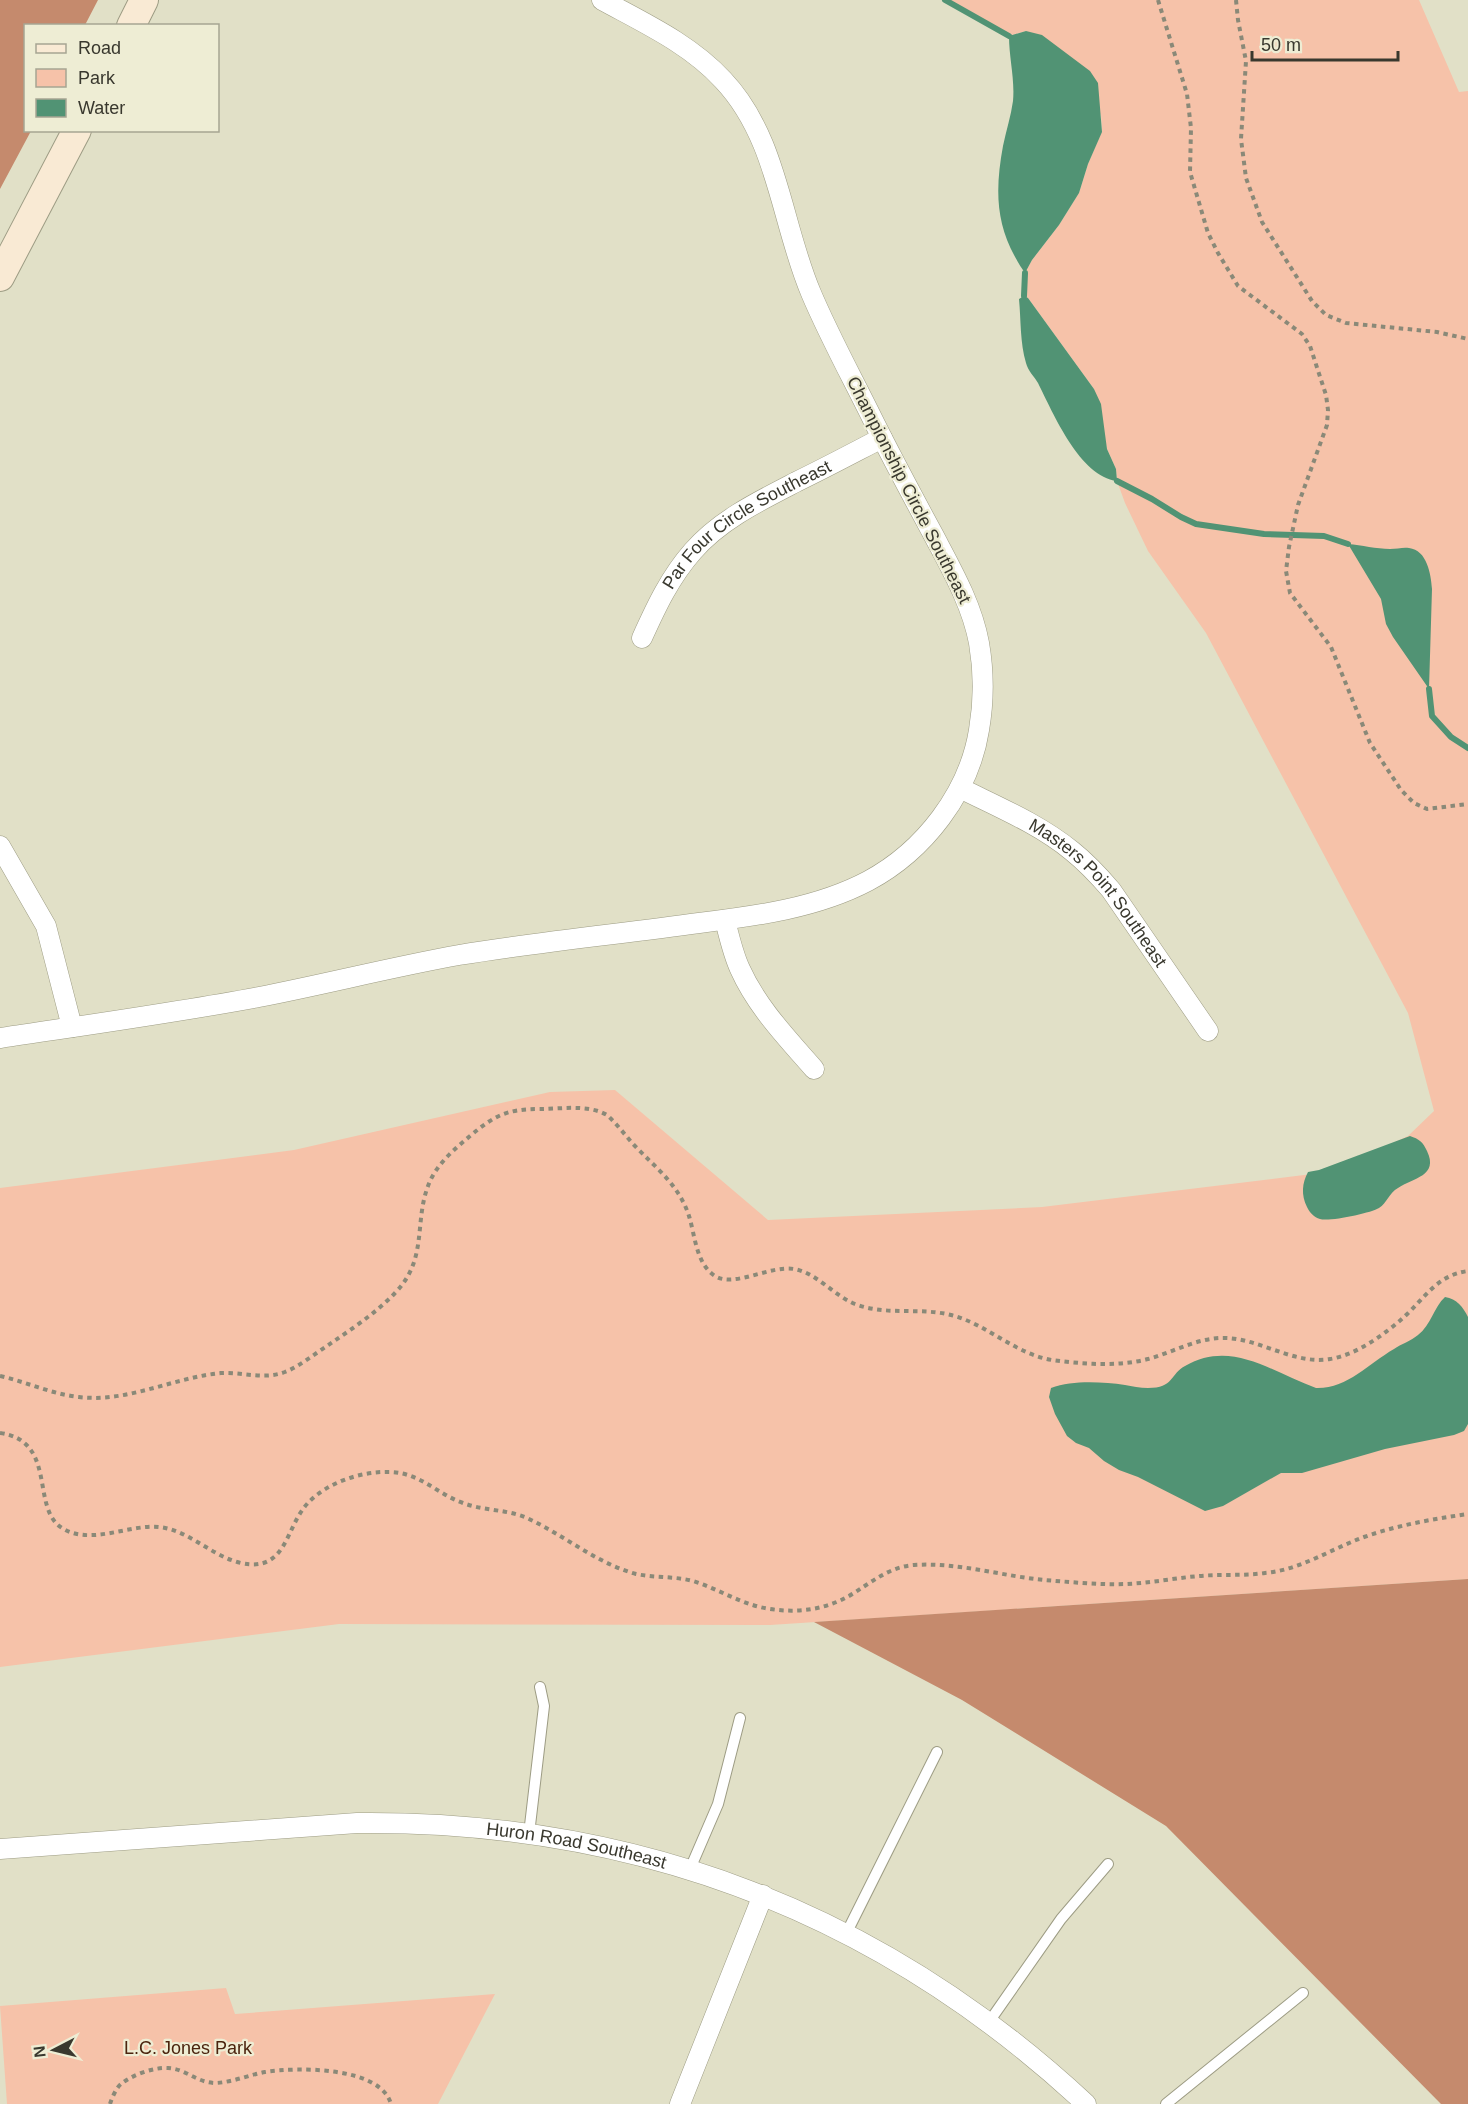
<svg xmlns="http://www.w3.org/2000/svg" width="1468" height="2104" font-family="Helvetica,sans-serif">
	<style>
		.green { fill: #f6c2a9 }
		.forest { fill: #c58a6d }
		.water { fill: #519374 }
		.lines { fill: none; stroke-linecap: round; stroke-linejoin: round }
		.stream { stroke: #519374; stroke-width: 6 }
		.lane-casing { stroke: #9d9c84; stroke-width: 12 }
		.street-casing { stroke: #9d9c84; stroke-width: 21 }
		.secondary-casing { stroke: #9d9c84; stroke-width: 30 }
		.path { stroke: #8a8978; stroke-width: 4; stroke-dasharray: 4.5 4.5; stroke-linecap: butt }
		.lane { stroke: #fff; stroke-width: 10 }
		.street { stroke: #fff; stroke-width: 20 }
		.secondary { stroke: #f9ead4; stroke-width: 28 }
		.labels { text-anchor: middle; stroke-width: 4.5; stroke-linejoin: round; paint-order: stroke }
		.street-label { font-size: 18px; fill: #39382e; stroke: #eeedd4 }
		.park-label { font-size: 18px; fill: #4b240e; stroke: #eeedd4 }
	</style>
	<rect width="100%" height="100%" fill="#e1e0c7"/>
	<!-- green -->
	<g class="green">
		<path d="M945,0H1419L1459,92L1468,91V1579L770,1625L339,1624L0,1667V1188L294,1150L550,1092L615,1090L768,1220L1042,1207L1312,1174L1365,1156L1408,1136L1434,1111L1408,1013L1206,633L1148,551L1125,503L1117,481L1116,469L1107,449L1094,389L1028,298L1024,296L1025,273L1032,260L1059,225L1079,193L1088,164L1102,131L1101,115L1026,31L1009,36Z"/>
		<path d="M226,1988L235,2014L495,1994L438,2104H7L0,2006Z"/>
	</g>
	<!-- forest -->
	<g class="forest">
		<path d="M0,0H98L85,25L26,26V130L31,131L0,189Z"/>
		<path d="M1468,1579V2104H1441L1166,1826L962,1700L814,1622Z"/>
	</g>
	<!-- water -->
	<g class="water">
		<path d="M1026,31L1042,35L1090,71L1098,83L1102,132L1088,164L1079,193L1059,225L1032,260L1025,273C996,231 994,195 1003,146C1006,131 1011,116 1013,101C1015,79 1009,58 1009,36Z"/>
		<path d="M1024,296L1028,298L1094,389L1101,404L1107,449L1116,469L1117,481C1080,477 1053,413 1038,383C1034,376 1028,371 1026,363C1020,343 1021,320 1019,299Z"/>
		<path d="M1348,544C1362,545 1376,549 1390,549C1397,549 1403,547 1409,548C1427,550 1431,574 1432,589L1429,689L1393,637L1386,624L1381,599Z"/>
		<path d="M1410,1136C1419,1139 1423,1142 1427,1151C1439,1176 1413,1178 1398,1188C1389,1193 1387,1203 1379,1208C1371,1213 1329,1222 1320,1219C1314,1217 1310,1213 1307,1207C1301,1195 1302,1183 1308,1172L1319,1170Z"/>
		<path d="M1445,1297C1457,1299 1463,1307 1468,1317V1424L1464,1431L1454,1435L1385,1449L1302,1473H1281L1223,1506L1205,1511L1138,1477L1119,1470L1104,1461L1089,1448L1076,1443L1067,1436L1055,1414L1049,1397L1051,1388C1073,1380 1102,1382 1125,1385C1132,1386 1140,1388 1148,1388C1174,1388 1170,1374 1185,1366C1232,1339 1271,1372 1316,1388C1347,1389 1368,1364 1394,1349C1401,1344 1411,1341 1418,1335C1431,1325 1434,1307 1445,1297Z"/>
	</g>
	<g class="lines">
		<!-- stream -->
		<g class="stream">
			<path d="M945,0L1009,36"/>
			<path d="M1024,296L1025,273"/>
			<path d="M1117,481L1152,499L1181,517L1196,524L1264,534L1324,536L1348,544"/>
			<path d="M1429,689L1432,716L1451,737L1468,748"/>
		</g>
		<!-- lane casing -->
		<g class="lane-casing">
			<g id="lane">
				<path d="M529,1834L544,1706L540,1687"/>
				<path d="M690,1869L718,1804L740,1718"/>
				<path d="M846,1934L937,1752"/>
				<path d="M989,2022L1061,1919L1108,1864"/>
				<path d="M1166,2104L1303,1993"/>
			</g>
		</g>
		<!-- street casing -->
		<g class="street-casing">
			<g id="street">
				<path id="s1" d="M642,638C656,607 670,577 693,551C720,520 759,501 796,482C825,468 853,453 882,438"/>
				<path id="s2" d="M960,788C998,807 1039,824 1072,851C1087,863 1099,876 1111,890L1208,1031"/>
				<path d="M0,846L46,926L72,1027"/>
				<path d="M725,920C729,936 733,954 740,969C757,1007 787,1038 814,1069"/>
				<path d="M0,1038C86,1025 173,1013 259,997C326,984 392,967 459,955C538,942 619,934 699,923C756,916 817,908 868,881C924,851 969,793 979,730C984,701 984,672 979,643C972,605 952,570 934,536C914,499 894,462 875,424C854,381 830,338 811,293C781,223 778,138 723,80C690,44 644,23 602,0"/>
				<path id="s3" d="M0,1849L357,1823C636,1820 881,1913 1086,2104"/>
				<path d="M680,2104L763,1895"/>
			</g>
		</g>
		<!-- secondary casing -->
		<g class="secondary-casing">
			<g id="secondary">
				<path d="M131,26L144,0"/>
				<path d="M0,277L77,130"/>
			</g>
		</g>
		<!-- path -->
		<g class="path">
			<path d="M1158,0L1187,94L1191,128L1190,172L1208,233L1218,253L1238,286L1302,334L1310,346L1326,395L1328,410L1327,425L1298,505L1289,547L1286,571L1290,593L1331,647L1370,743L1401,790L1414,803L1427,809L1468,804"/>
			<path d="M1236,0L1238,20L1246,61L1241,139L1246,178L1262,222L1312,301L1326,315L1346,323L1437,332L1468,339"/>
			<path d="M0,1376C27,1382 51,1394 79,1397C128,1403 174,1377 222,1373C243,1372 264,1380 285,1372C300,1366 313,1355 327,1346C350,1330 375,1314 395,1293C430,1257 412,1219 431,1179C440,1161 456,1148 470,1136C495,1115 507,1109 540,1109C561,1109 588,1104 607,1115C617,1124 625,1135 634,1145C656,1168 679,1185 689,1216C695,1235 696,1264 715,1276C734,1288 770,1265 794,1269C817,1273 833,1295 855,1304C886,1316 919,1307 951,1315C987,1324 1015,1354 1052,1360C1083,1364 1118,1367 1148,1359C1174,1352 1198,1337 1226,1338C1261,1339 1294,1365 1330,1359C1356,1355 1384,1335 1404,1317C1425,1298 1437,1275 1468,1271"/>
			<path d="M0,1433C58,1441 30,1508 62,1528C90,1546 129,1524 159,1527C189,1530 211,1556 241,1563C287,1573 285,1528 307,1504C326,1483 361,1471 389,1472C419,1472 437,1494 463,1503C484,1511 506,1509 527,1518C564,1535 596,1563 636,1574C655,1578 674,1576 693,1581C719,1589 742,1605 770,1609C797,1613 824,1610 849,1596C871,1583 888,1567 914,1565C957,1562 1002,1576 1044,1580C1071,1582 1099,1585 1126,1584C1151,1583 1175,1578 1199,1576C1221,1574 1243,1576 1265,1573C1300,1570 1331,1549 1364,1537C1398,1525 1433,1519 1468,1514"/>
			<path d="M110,2104C112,2098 116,2088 121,2084C132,2075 154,2067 168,2068C186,2069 197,2083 216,2083C233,2082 249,2075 265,2072C297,2067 380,2066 391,2104"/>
		</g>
		<!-- lane -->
		<use href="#lane" class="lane"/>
		<!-- street -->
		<use href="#street" class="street"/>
		<!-- secondary -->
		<use href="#secondary" class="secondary"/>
	</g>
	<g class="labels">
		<!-- street labels -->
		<g class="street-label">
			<text transform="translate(909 490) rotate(63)" y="6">Championship Circle Southeast</text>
			<text dy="6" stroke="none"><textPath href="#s1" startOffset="160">Par Four Circle Southeast</textPath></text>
			<text dy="6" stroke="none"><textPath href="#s2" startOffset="177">Masters Point Southeast</textPath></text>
			<text dy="6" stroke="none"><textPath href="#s3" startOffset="579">Huron Road Southeast</textPath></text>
		</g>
		<!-- park labels -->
		<g class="park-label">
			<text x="188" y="2054">L.C. Jones Park</text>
		</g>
	</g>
	<!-- legend -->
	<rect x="24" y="24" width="195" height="108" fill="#eeedd4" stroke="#a6a592" stroke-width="1.5"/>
	<rect x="36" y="44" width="30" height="9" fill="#f9ead4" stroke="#a6a592" stroke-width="1.5"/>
	<text x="78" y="54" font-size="18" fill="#39382e">Road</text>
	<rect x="36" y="69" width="30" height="18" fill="#f6c2a9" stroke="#a6a592" stroke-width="1.5"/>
	<text x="78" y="84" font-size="18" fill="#39382e">Park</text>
	<rect x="36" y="99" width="30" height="18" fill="#519374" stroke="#a6a592" stroke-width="1.5"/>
	<text x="78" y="114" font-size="18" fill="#39382e">Water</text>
	<!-- north arrow -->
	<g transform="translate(54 2050) rotate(263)" stroke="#eeedd4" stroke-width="4.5" paint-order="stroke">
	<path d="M0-4.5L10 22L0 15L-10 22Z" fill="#39382e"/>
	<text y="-9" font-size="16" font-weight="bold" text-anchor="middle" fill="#39382e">N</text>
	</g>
	<!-- scale -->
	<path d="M1252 51v9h146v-9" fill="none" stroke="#39382e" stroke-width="3"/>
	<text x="1261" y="51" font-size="18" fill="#39382e" stroke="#eeedd4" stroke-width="4.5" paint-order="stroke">50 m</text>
</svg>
